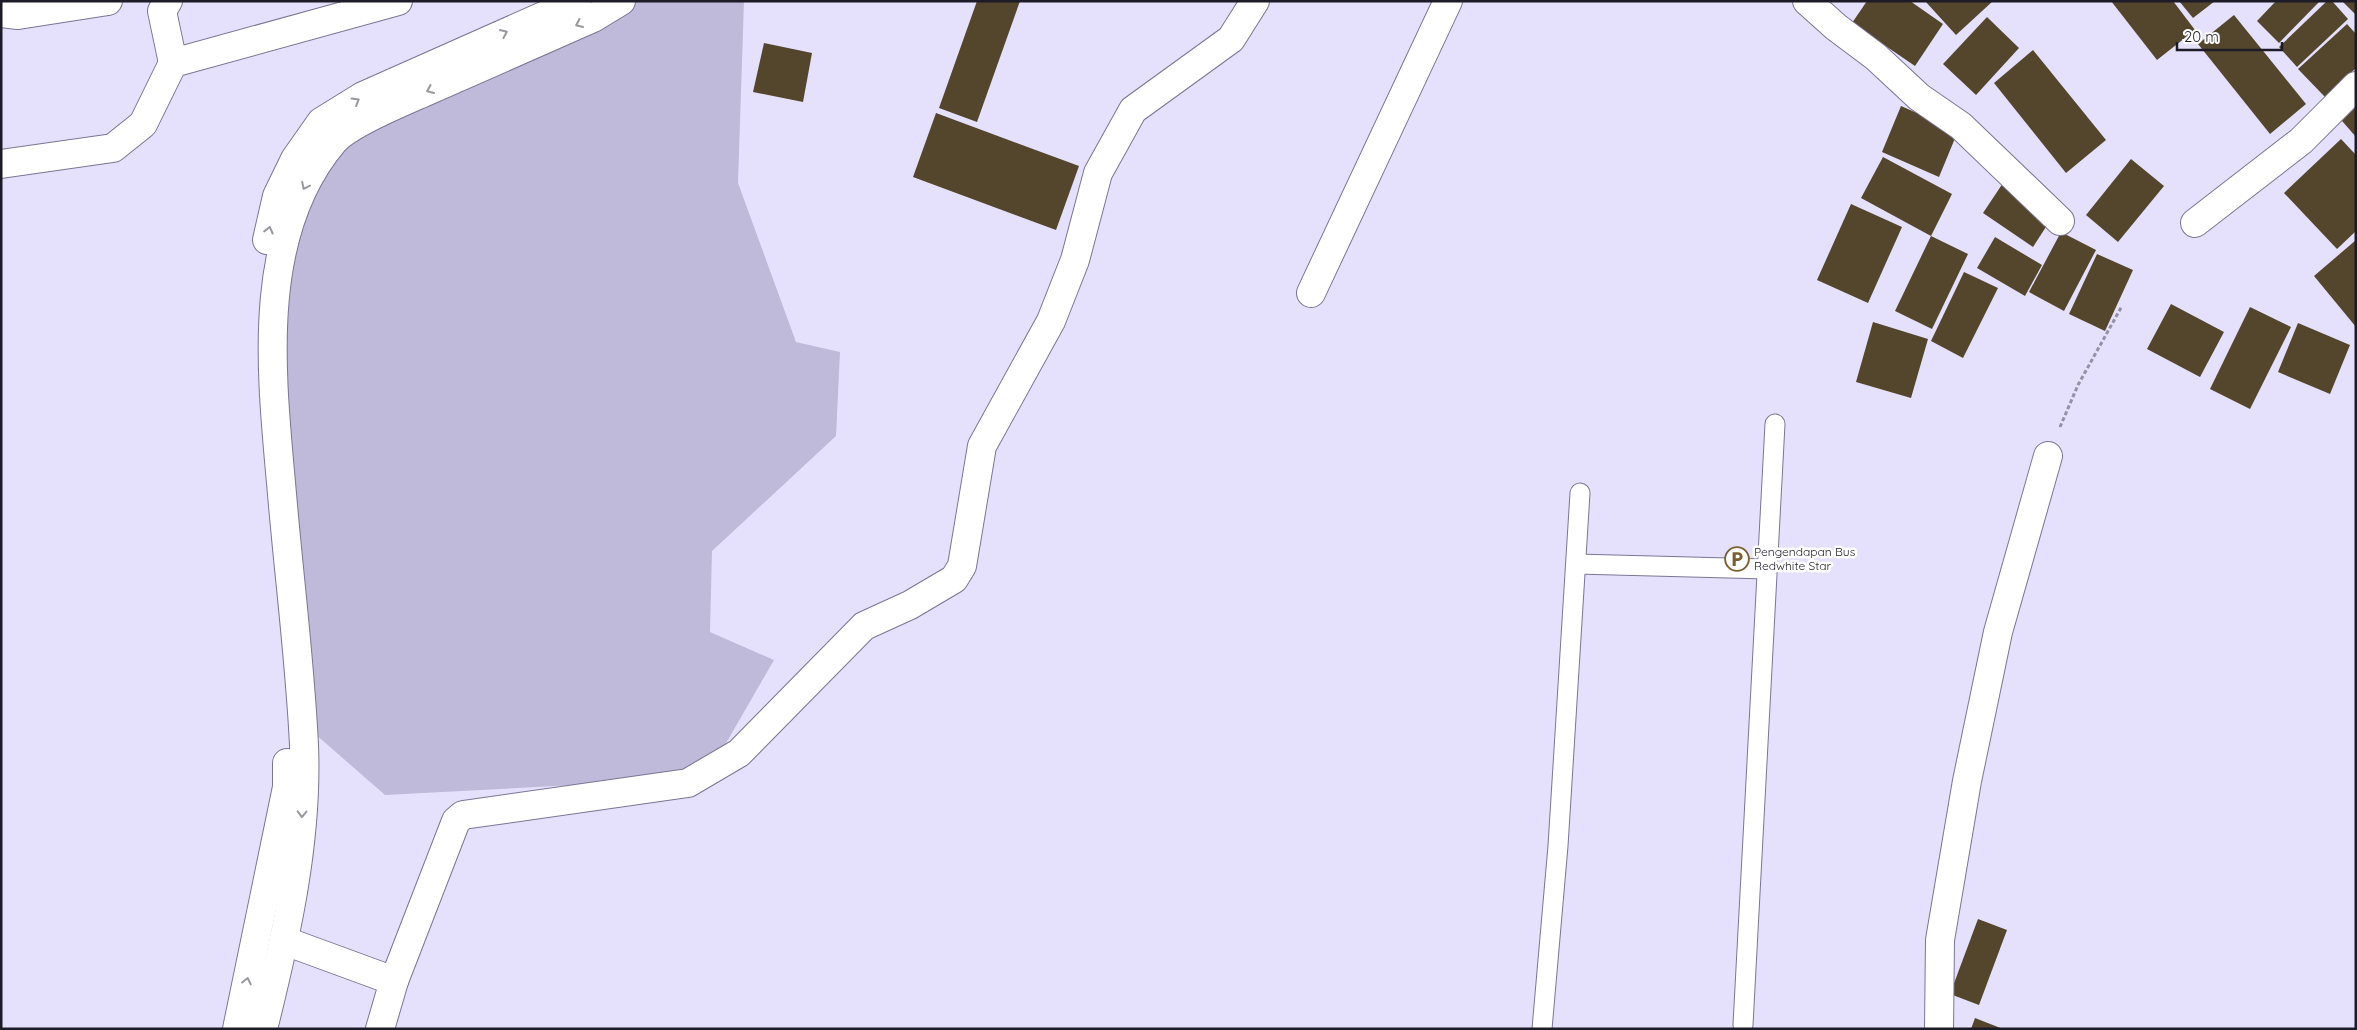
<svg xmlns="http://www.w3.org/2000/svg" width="2357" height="1030" font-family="Quicksand,sans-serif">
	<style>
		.green { fill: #bfbad9 }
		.building { fill: #54462d }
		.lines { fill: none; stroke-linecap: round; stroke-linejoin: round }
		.service-casing { stroke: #7a7594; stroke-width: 21 }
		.minor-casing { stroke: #7a7594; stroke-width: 30 }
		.tertiary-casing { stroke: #7a7594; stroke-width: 30 }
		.path { stroke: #9491a6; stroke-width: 3; stroke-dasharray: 4 2.5; stroke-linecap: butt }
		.service { stroke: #fff; stroke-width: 19 }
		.minor { stroke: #fff; stroke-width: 28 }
		.tertiary { stroke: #fff; stroke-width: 28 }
		.oneway { stroke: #99989e }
		.labels { text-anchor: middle; stroke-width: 5; stroke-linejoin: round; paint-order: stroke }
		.poi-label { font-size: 12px; fill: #1d1b27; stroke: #fff; text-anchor: start }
	</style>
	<rect width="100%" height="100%" fill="#e5e1fd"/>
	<!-- green -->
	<path class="green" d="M634,1H744L738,183L796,342L840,352L836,436L712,551L710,632L774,660L706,778L385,795L314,733L277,292L324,163L366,126Z"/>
	<!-- building -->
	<g class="building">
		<path d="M977,1H1020L977,122L939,108Z"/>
		<path d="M1867,1H1910L1943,24L1915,66L1852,23Z"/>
		<path d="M1925,1H1993L1956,35Z"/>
		<path d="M2111,1H2173L2195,30L2157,60Z"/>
		<path d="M2179,1H2215L2193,18Z"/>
		<path d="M2276,1H2320L2279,43L2257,21Z"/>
		<path d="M2327,1H2332L2348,19L2297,67L2279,47Z"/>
		<path d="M2342,1H2356V15Z"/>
		<path d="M2234,15L2306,104L2270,134L2198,44Z"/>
		<path d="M1987,17L2019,48L1976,95L1943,64Z"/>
		<path d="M2347,24L2356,34V68L2325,97L2298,69Z"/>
		<path d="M764,43L812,53L803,102L753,92Z"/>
		<path d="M2033,50L2106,140L2066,173L1994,83Z"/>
		<path d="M2356,96V137L2336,114Z"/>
		<path d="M1901,106L1958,131L1939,177L1882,152Z"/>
		<path d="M936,113L1079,166L1056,230L913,177Z"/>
		<path d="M2341,139L2356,155V231L2337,249L2284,193Z"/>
		<path d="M1883,157L1952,194L1931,236L1861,198Z"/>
		<path d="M2131,159L2164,186L2118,242L2086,215Z"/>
		<path d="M2003,183L2053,216L2033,247L1983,213Z"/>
		<path d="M1851,204L1902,227L1868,303L1817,280Z"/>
		<path d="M2061,232L2096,250L2064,311L2029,292Z"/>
		<path d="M1931,236L1968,254L1932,329L1895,311Z"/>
		<path d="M1995,237L2042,265L2025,296L1977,268Z"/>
		<path d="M2356,240V327L2314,276Z"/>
		<path d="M2097,254L2133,270L2105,331L2069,314Z"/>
		<path d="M1964,272L1998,288L1963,358L1931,341Z"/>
		<path d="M2171,304L2224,332L2200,377L2147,349Z"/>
		<path d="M2250,307L2291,327L2250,409L2210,389Z"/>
		<path d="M1873,322L1928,339L1911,398L1856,382Z"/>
		<path d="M2298,323L2350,345L2330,394L2278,372Z"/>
		<path d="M1978,919L2007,930L1979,1005L1950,994Z"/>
		<path d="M1975,1018L2003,1029H1971Z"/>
	</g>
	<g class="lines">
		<!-- service casing -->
		<g class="service-casing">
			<g id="service">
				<path d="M1576,564L1767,569"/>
				<path d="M1743,1025L1775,424"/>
				<path d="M1542,1029L1558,846L1580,493"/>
			</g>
		</g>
		<!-- minor casing -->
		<g class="minor-casing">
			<g id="minor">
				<path d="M168,1L162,11L173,63"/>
				<path d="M1807,1L1836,27L1876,57L1919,97L1961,126L2060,221"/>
				<path d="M1,13L18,15L108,1"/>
				<path d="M1,164L113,148L143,124L173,63L398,1"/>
				<path d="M2195,223L2301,141L2356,86"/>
				<path d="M1311,293L1448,1"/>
				<path d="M285,941L394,981L456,821L463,815L688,783L739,753L864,626L910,605L954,579L962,566L982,446L1051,321L1075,260L1098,173L1133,110L1231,39L1255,1"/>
				<path d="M380,1029L394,981"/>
				<path d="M1939,1029L1940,940L1967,781L1998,632L2048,456"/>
			</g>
		</g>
		<!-- tertiary casing -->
		<g class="tertiary-casing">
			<g id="tertiary">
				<path d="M267,240L277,196L295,159L321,122L363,96L577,1"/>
				<path d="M237,1029L287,787V763"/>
				<path d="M263,1029C286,937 308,840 304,745C300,661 289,577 282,494C272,380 253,236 334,141C349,124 400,103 423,93C479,68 536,43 593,18L621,1"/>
			</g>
		</g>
		<!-- path -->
		<path class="path" d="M2060,427L2078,385L2122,306"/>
		<!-- service -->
		<use href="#service" class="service"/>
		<!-- minor -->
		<use href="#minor" class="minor"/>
		<!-- tertiary -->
		<use href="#tertiary" class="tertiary"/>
	</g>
	<!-- one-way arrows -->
	<defs><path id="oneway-chevron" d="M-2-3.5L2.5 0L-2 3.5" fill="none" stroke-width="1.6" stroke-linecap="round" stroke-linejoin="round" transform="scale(1.25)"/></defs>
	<g class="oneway">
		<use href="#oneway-chevron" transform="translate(579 24) rotate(156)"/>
		<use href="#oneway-chevron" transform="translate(504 33) rotate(-24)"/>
		<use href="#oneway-chevron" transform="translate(430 90) rotate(156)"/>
		<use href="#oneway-chevron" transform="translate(356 101) rotate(-31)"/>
		<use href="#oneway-chevron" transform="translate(305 186) rotate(116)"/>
		<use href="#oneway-chevron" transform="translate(269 230) rotate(-76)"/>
		<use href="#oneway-chevron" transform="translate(302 814) rotate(91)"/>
		<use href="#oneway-chevron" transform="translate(247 981) rotate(-78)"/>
	</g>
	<!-- icons -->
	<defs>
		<g id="parking-ring" transform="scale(1.25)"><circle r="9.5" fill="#fff" stroke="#7a5f31" stroke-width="1.5"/><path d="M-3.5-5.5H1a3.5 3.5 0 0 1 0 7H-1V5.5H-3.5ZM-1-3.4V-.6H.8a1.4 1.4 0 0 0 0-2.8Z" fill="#7a5f31"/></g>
	</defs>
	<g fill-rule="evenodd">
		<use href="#parking-ring" x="1737" y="559"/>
	</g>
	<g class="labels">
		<!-- poi labels -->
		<g class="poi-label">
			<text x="1754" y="556">Pengendapan Bus<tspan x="1754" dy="14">Redwhite Star</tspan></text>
		</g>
	</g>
	<!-- border -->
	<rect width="2357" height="1030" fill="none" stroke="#1d1b27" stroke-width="5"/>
	<!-- scale -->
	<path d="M2177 42v8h105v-8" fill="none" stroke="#1d1b27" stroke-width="2.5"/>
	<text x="2184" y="42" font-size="15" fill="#1d1b27" stroke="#ffffff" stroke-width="4" paint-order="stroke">20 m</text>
</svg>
